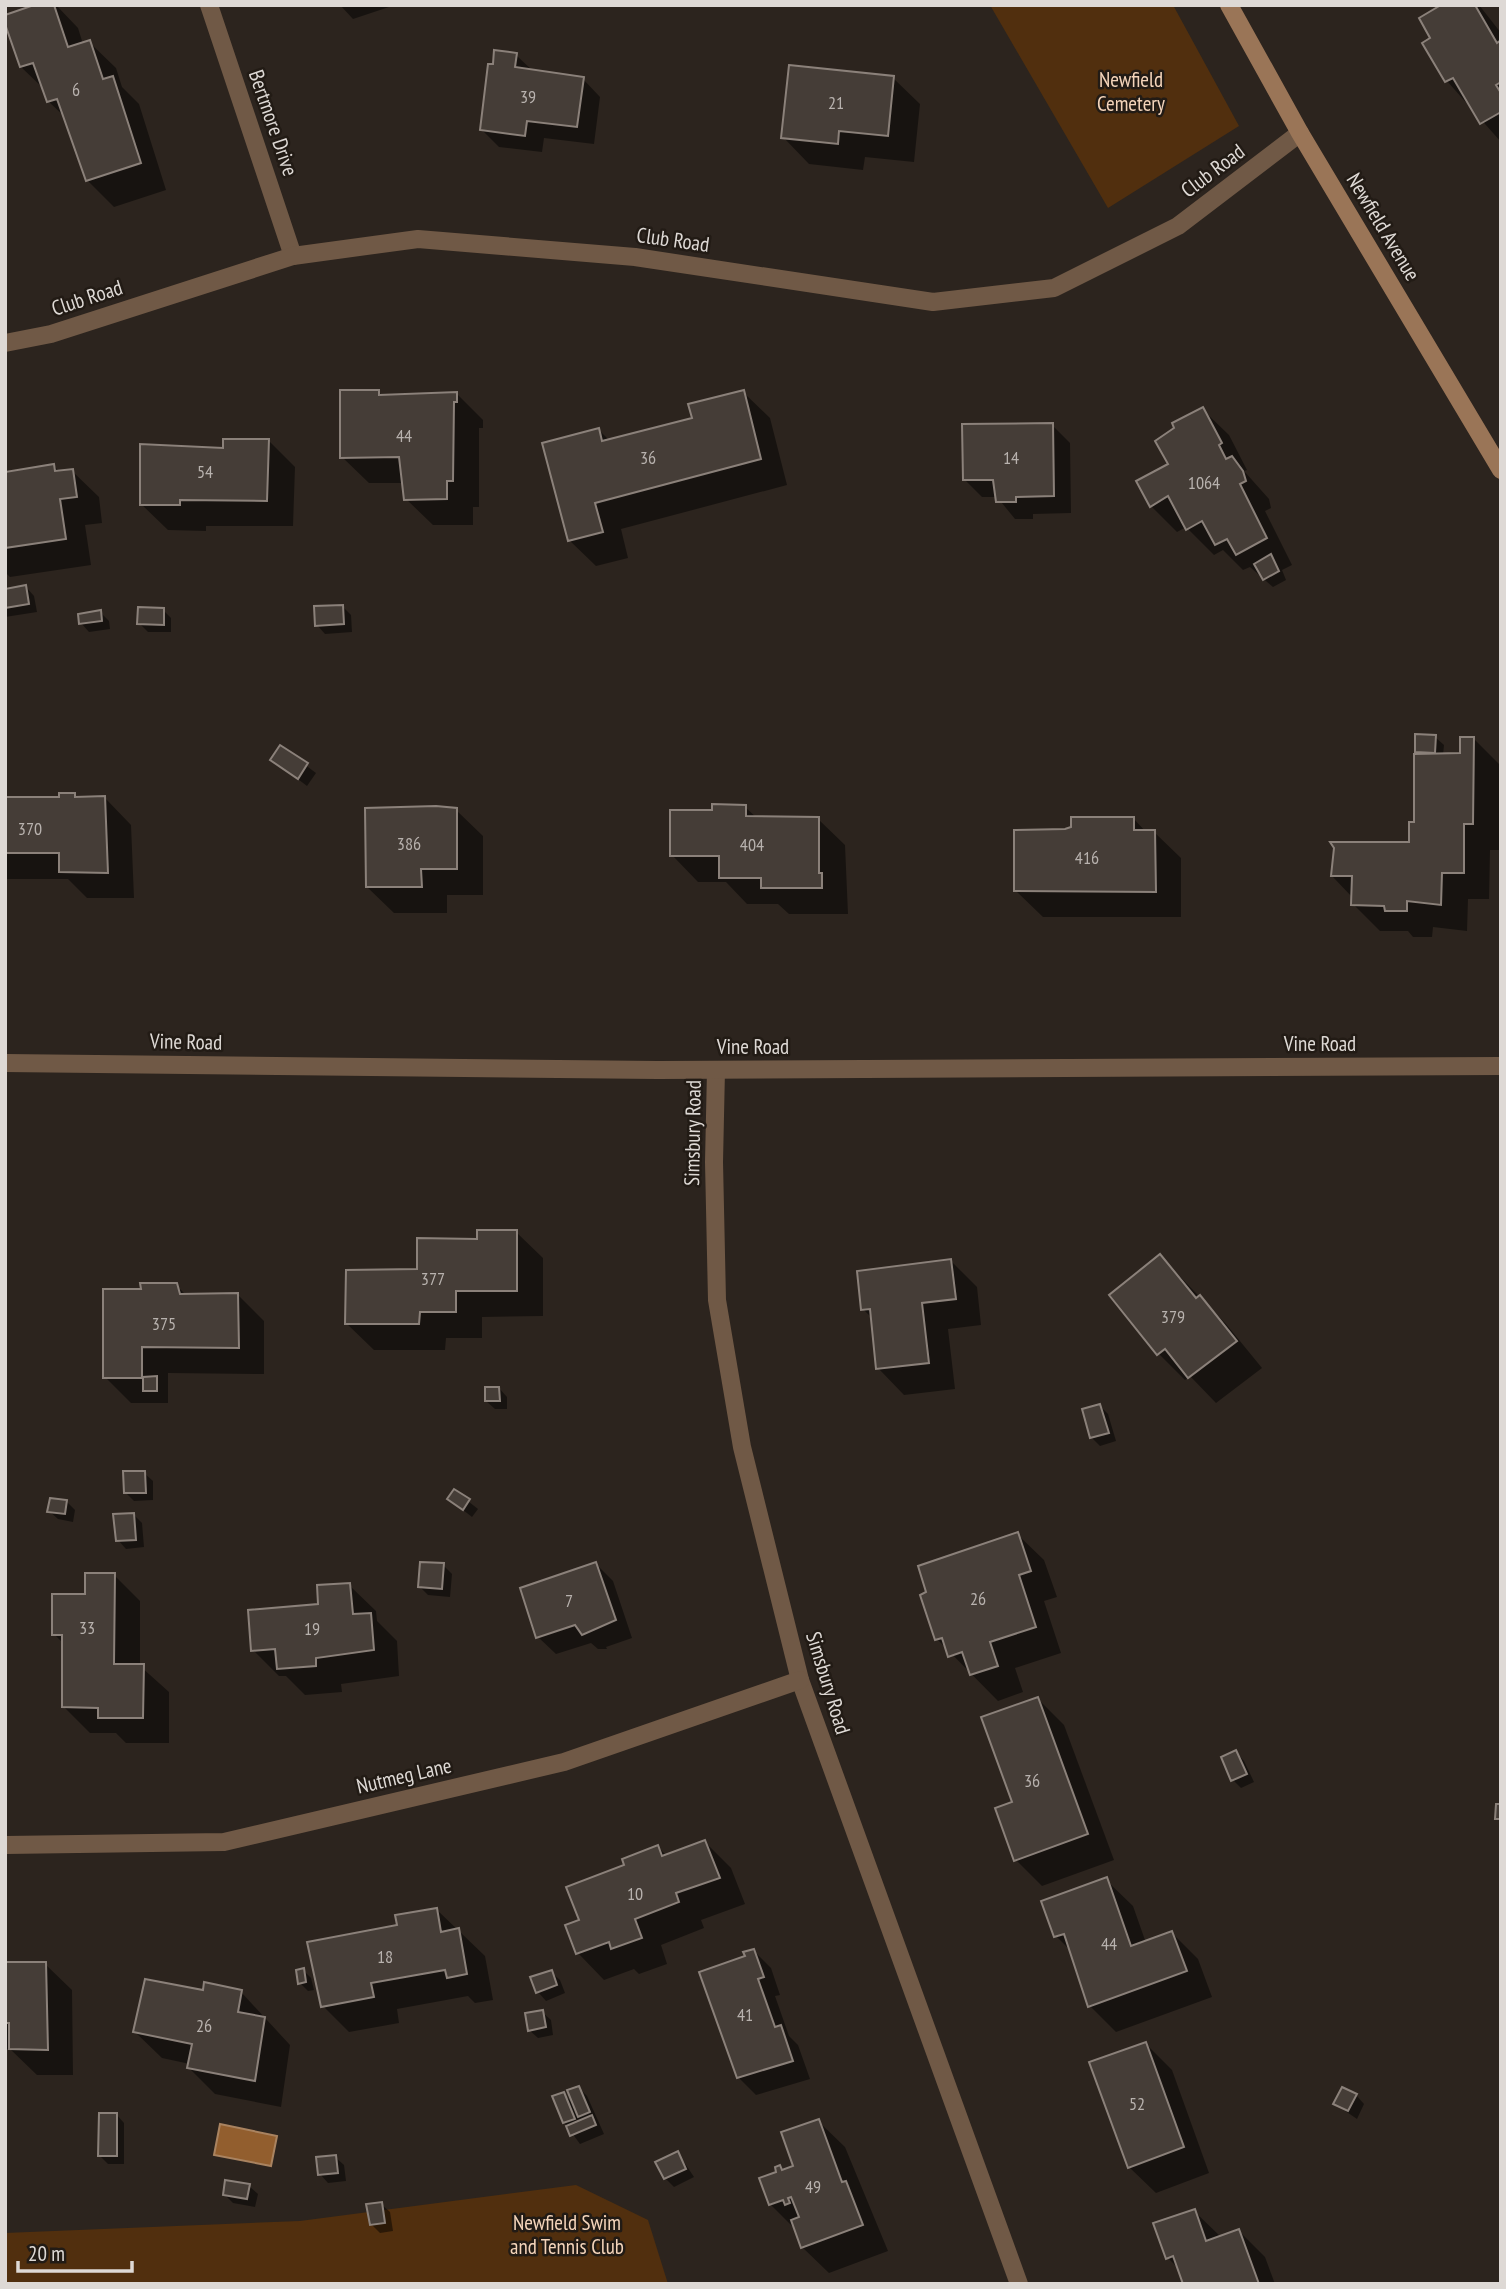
<svg xmlns="http://www.w3.org/2000/svg" width="1506" height="2289" font-family="'PT Sans Narrow',sans-serif">
	<style>
		.green { fill: #512f0e }
		.water { fill: #925e2e; stroke: #a98360; stroke-width: 2 }
		.shadow { fill: #0007 }
		.building { fill: #453d37; stroke: #8b817a; stroke-width: 2 }
		.lines { fill: none; stroke-linecap: round; stroke-linejoin: round }
		.minor { stroke: #705946; stroke-width: 18 }
		.tertiary { stroke: #705946; stroke-width: 18 }
		.secondary { stroke: #9a7557; stroke-width: 18 }
		.labels { text-anchor: middle; stroke-width: 5; stroke-linejoin: round; paint-order: stroke }
		.number-label { font-size: 18px; fill: #b8b2ae }
		.park-label { font-size: 21px; fill: #f4d4ba; stroke: #221b15 }
		.street-label { font-size: 21px; fill: #ded9d5; stroke: #221b15 }
	</style>
	<rect width="100%" height="100%" fill="#2c241e"/>
	<!-- green -->
	<g class="green">
		<path d="M990,5H1173L1239,126L1108,208Z"/>
		<path d="M576,2185L648,2220L668,2284H5V2233L300,2221Z"/>
	</g>
	<!-- water -->
	<path class="water" d="M220,2124L277,2136L271,2166L214,2155Z"/>
	<!-- shadow -->
	<g class="shadow">
		<path d="M39,5H56L78,28L83,44L89,42L116,68L122,87L139,104L166,190L114,207L87,180L66,118L48,101L44,89L21,67Z"/>
		<path d="M340,5H395L353,19Z"/>
		<path d="M1445,5H1479L1501,33V142L1447,81L1424,44L1433,39Z"/>
		<path d="M516,55L533,71L583,79L600,97L594,144L544,138L542,152L499,147L482,130Z"/>
		<path d="M893,78L920,104L914,162L865,157L863,170L809,164L783,137Z"/>
		<path d="M379,392L384,397L457,394L483,420V428H479V507H473V525H433L406,499L404,483H369L342,457Z"/>
		<path d="M743,392L770,418L787,485L621,529L628,558L596,566L569,540L599,430L610,441L694,419Z"/>
		<path d="M1202,409L1229,435L1247,470L1244,471L1269,499L1271,508L1265,511L1292,565L1282,570L1286,580L1273,587L1250,567L1243,570L1223,550L1214,555L1186,527L1177,532L1151,506Z"/>
		<path d="M1052,425L1070,443L1071,513L1033,514V519H1015L997,497H982L965,480Z"/>
		<path d="M269,441L295,467L293,526H206V531L168,530L141,504L225,450Z"/>
		<path d="M54,466L60,472L72,471L99,497L102,523L85,525L91,565L10,577L5,572V473Z"/>
		<path d="M26,587L34,596L37,612L5,617V591Z"/>
		<path d="M342,606L351,615L352,632L325,634L317,625Z"/>
		<path d="M163,610L171,618V632H148L139,623Z"/>
		<path d="M100,612L109,621L110,629L89,632L81,623Z"/>
		<path d="M1435,737L1444,745L1443,755H1462L1474,739L1500,765L1499,850H1490L1489,899H1468L1467,931L1433,927L1432,937H1413L1408,931H1380L1353,904V898L1332,876L1335,872L1411,843L1416,824L1420,755L1416,752Z"/>
		<path d="M281,747L316,773L307,786L273,760Z"/>
		<path d="M74,795L78,799L105,798L131,825L134,898H87L68,879H5V798L61,799Z"/>
		<path d="M745,807L757,818L818,819L845,845L848,914H789L778,904H747L726,882H698L672,855Z"/>
		<path d="M456,810L483,836V895H447V913H394L367,887Z"/>
		<path d="M1133,818L1146,832H1154L1181,858V917H1043L1016,891L1065,831Z"/>
		<path d="M516,1232L543,1258V1316L482,1317V1338H446L445,1350H374L347,1324L419,1271L479,1240Z"/>
		<path d="M1160,1256L1226,1324L1262,1368L1216,1403L1190,1376L1185,1380L1159,1354Z"/>
		<path d="M951,1261L977,1287L981,1325L948,1329L955,1389L904,1395L878,1368L872,1318L863,1309Z"/>
		<path d="M176,1285L186,1295H238L264,1321V1374L168,1373V1403H131L105,1377L142,1291Z"/>
		<path d="M499,1388L507,1397V1409H495L486,1401Z"/>
		<path d="M1100,1406L1108,1414L1116,1441L1100,1446L1091,1437Z"/>
		<path d="M144,1473L153,1481V1500L134,1501L125,1492Z"/>
		<path d="M455,1491L478,1509L472,1517L449,1499Z"/>
		<path d="M66,1501L75,1510L73,1522L58,1519L49,1511Z"/>
		<path d="M134,1515L142,1523L144,1547L126,1549L118,1540Z"/>
		<path d="M1017,1534L1044,1560L1057,1597L1044,1601L1061,1653L1015,1668L1023,1692L998,1701L937,1639Z"/>
		<path d="M596,1564L613,1581L632,1638L606,1647L607,1649H598L591,1643L556,1654L538,1637Z"/>
		<path d="M443,1565L452,1574L450,1597L428,1595L420,1587Z"/>
		<path d="M114,1575L140,1601V1666L169,1692V1743H126L116,1733H90L64,1707V1644L54,1634L87,1596Z"/>
		<path d="M349,1585L376,1611L377,1621L397,1641L399,1676L341,1684L342,1692L305,1695L286,1676H279L253,1650Z"/>
		<path d="M1038,1699L1064,1725L1114,1860L1042,1886L1016,1860L1014,1803Z"/>
		<path d="M1236,1752L1244,1761L1254,1782L1241,1788L1233,1780Z"/>
		<path d="M705,1842L731,1868L745,1904L701,1920L704,1928L661,1945L667,1964L639,1974L634,1969L604,1980L578,1953L581,1921L627,1866L658,1847L667,1856Z"/>
		<path d="M1106,1880L1133,1906L1146,1943L1172,1933L1198,1959L1212,1997L1116,2032L1090,2006L1072,1952L1056,1936Z"/>
		<path d="M436,1909L485,1956L493,2000L475,2003L468,1996L397,2009L399,2023L349,2032L323,2006L399,1927Z"/>
		<path d="M754,1951L771,1968L780,1995L775,1996L789,2036L798,2045L810,2079L756,2095L738,2077L747,1957Z"/>
		<path d="M45,1964L72,1990L73,2075H37L10,2049H5V1972Z"/>
		<path d="M303,1970L311,1978L314,1990L308,1991L300,1983Z"/>
		<path d="M551,1972L560,1980L565,1993L546,2001L538,1992Z"/>
		<path d="M204,1992H241L290,2045L281,2107L215,2094L189,2068L190,2064L162,2058L135,2032Z"/>
		<path d="M542,2012L551,2020L553,2035L538,2038L529,2030Z"/>
		<path d="M1146,2044L1172,2070L1209,2173L1156,2193L1129,2167Z"/>
		<path d="M579,2088L587,2096L604,2134L580,2144L564,2122V2094L575,2106Z"/>
		<path d="M1356,2095L1364,2104L1357,2119L1335,2104Z"/>
		<path d="M116,2114L124,2123V2164H108L100,2156Z"/>
		<path d="M818,2121L845,2147L888,2251L829,2273L802,2247L796,2230L770,2204L780,2167L784,2172L796,2167Z"/>
		<path d="M678,2153L694,2177L674,2187L665,2178Z"/>
		<path d="M335,2157L344,2165L346,2181L328,2183L320,2174Z"/>
		<path d="M249,2186L258,2194L255,2207L233,2203L225,2195Z"/>
		<path d="M381,2204L390,2212L393,2231L380,2233L372,2225Z"/>
		<path d="M1194,2211L1221,2237L1239,2231L1265,2257L1275,2284H1183L1178,2268L1168,2258Z"/>
	</g>
	<!-- building -->
	<g class="building">
		<path d="M34,5H54L68,47L90,40L103,79L113,76L141,163L86,181L57,99L47,102L33,63L20,67L5,24V15Z"/>
		<path d="M1441,5H1475L1497,43L1501,40V82L1496,85L1501,93V112L1480,124L1453,78L1445,82L1422,43L1430,38L1419,18Z"/>
		<path d="M494,50L517,53L515,67L584,77L577,127L527,121L525,136L480,130L488,64H493Z"/>
		<path d="M789,65L894,76L888,136L839,131L838,144L781,138Z"/>
		<path d="M340,390H379V395L457,392V402H454L453,481H447V499L404,500L399,457L340,458Z"/>
		<path d="M744,390L761,459L595,503L603,532L568,541L542,443L599,428L602,441L692,418L688,404Z"/>
		<path d="M1203,407L1222,443L1219,445L1226,459L1232,456L1243,471L1246,481L1240,484L1267,538L1236,555L1227,539L1215,545L1202,521L1186,530L1168,496L1150,507L1136,481L1168,464L1155,441L1174,428L1172,423Z"/>
		<path d="M1053,423L1054,496L1016,497V502H996L993,480H963L962,424Z"/>
		<path d="M223,439H269L267,501L180,500V505H140V444L223,448Z"/>
		<path d="M54,464L55,471L73,469L77,497L60,499L66,539L5,548V472Z"/>
		<path d="M1271,554L1279,571L1263,580L1254,564Z"/>
		<path d="M26,585L29,604L5,608V589Z"/>
		<path d="M343,605L344,624L315,626L314,606Z"/>
		<path d="M138,607L164,608V625L137,624Z"/>
		<path d="M101,610L102,621L79,624L78,614Z"/>
		<path d="M1415,734L1436,735L1435,753L1415,752Z"/>
		<path d="M1460,737H1474L1473,824H1464V873H1442L1441,905L1407,901V911H1385L1384,906L1351,905L1352,876H1331L1334,848L1330,842H1409V822H1414V754L1460,753Z"/>
		<path d="M280,745L308,763L298,779L270,760Z"/>
		<path d="M59,793H75V797L105,796L108,873L59,872V853H5V797H59Z"/>
		<path d="M712,804L746,805V816L819,817V873H822V888H761V878H719V856H670V810H712Z"/>
		<path d="M436,806L457,808V869H421L422,887H366L365,808Z"/>
		<path d="M1071,817H1134V830H1155L1156,892L1014,891V830L1065,829L1071,827Z"/>
		<path d="M477,1230H517V1291H456V1312H420L419,1324H345L346,1270L417,1269V1238L477,1239Z"/>
		<path d="M1160,1254L1196,1298L1200,1295L1237,1341L1188,1378L1165,1349L1157,1355L1109,1295Z"/>
		<path d="M951,1259L956,1299L922,1303L929,1363L876,1369L870,1309L861,1310L857,1271Z"/>
		<path d="M140,1283H177L180,1294L238,1293L239,1348L142,1347V1378H103V1289H141Z"/>
		<path d="M157,1376V1391H143V1377Z"/>
		<path d="M485,1387H499L500,1401H485Z"/>
		<path d="M1100,1404L1109,1433L1090,1438L1082,1409Z"/>
		<path d="M123,1471H145L146,1493H124Z"/>
		<path d="M454,1489L470,1499L463,1510L447,1499Z"/>
		<path d="M50,1498L67,1500L65,1514L47,1512Z"/>
		<path d="M134,1513L136,1540L116,1541L113,1514Z"/>
		<path d="M1018,1532L1031,1571L1019,1575L1036,1627L990,1642L998,1666L970,1675L962,1652L948,1657L942,1638L935,1640L920,1595L926,1592L918,1566Z"/>
		<path d="M420,1562L444,1563L442,1589L418,1587Z"/>
		<path d="M596,1562L616,1620L582,1635L575,1625L536,1638L520,1588Z"/>
		<path d="M85,1573H115L114,1664H144L143,1718H98V1708L62,1707V1635H52V1594H85Z"/>
		<path d="M350,1583L353,1614L371,1613L374,1650L316,1658V1666L277,1669L275,1649L251,1651L248,1610L318,1604L317,1585Z"/>
		<path d="M1038,1697L1088,1834L1014,1861L995,1808L1012,1802L981,1717Z"/>
		<path d="M1236,1750L1247,1774L1231,1781L1221,1757Z"/>
		<path d="M1496,1804H1501V1819H1495Z"/>
		<path d="M705,1840L720,1878L676,1893L679,1902L635,1919L642,1938L611,1949L609,1942L576,1954L565,1925L579,1920L566,1887L624,1865L622,1859L658,1845L662,1856Z"/>
		<path d="M1107,1877L1131,1946L1172,1931L1187,1971L1088,2007L1064,1934L1054,1937L1041,1901Z"/>
		<path d="M437,1908L441,1932L459,1928L467,1974L447,1978L445,1970L371,1983L374,1997L321,2007L307,1942L397,1925L395,1915Z"/>
		<path d="M754,1949L764,1977L758,1979L775,2027L781,2025L793,2061L737,2078L699,1972L745,1956L743,1952Z"/>
		<path d="M6,1962H46L48,2050L9,2049V2023H5Z"/>
		<path d="M304,1968L306,1982L298,1984L296,1970Z"/>
		<path d="M552,1970L557,1985L536,1993L530,1977Z"/>
		<path d="M145,1979L203,1990L204,1982L242,1990L238,2012L265,2017L255,2081L187,2068L192,2044L133,2032Z"/>
		<path d="M543,2010L546,2027L528,2031L525,2013Z"/>
		<path d="M1146,2042L1184,2147L1128,2168L1089,2062Z"/>
		<path d="M579,2086L590,2112L578,2117L567,2090Z"/>
		<path d="M1342,2087L1357,2094L1348,2111L1333,2104Z"/>
		<path d="M564,2092L575,2119L563,2123L552,2096Z"/>
		<path d="M99,2113H117V2156H98Z"/>
		<path d="M592,2115L596,2125L570,2136L566,2126Z"/>
		<path d="M819,2119L842,2182L846,2181L863,2225L801,2248L791,2220L799,2217L791,2197L788,2198L790,2203L785,2205L783,2200L769,2205L759,2178L776,2172L775,2167L780,2165L782,2170L793,2166L781,2132Z"/>
		<path d="M678,2151L686,2169L664,2179L655,2162Z"/>
		<path d="M336,2155L338,2173L318,2175L316,2157Z"/>
		<path d="M225,2180L250,2184L247,2199L223,2195Z"/>
		<path d="M382,2202L385,2223L370,2225L366,2204Z"/>
		<path d="M1195,2209L1206,2241L1239,2229L1259,2284H1183L1173,2256L1166,2259L1153,2223Z"/>
	</g>
	<g class="lines">
		<!-- minor -->
		<g class="minor">
			<path d="M209,5L293,256"/>
			<path d="M5,343L51,334L293,256L418,239L635,257L933,302L1054,288L1178,226L1300,133"/>
			<path d="M716,1070L714,1162L717,1300L742,1447L800,1680L1019,2284"/>
			<path d="M5,1845L224,1842L564,1762L800,1680"/>
		</g>
		<!-- tertiary -->
		<path class="tertiary" d="M5,1063L658,1070L1501,1066"/>
		<!-- secondary -->
		<path class="secondary" d="M1229,5L1300,133L1501,470"/>
	</g>
	<g class="labels">
		<!-- number labels -->
		<g class="number-label">
			<text x="76" y="96">6</text>
			<text x="528" y="103">39</text>
			<text x="836" y="109">21</text>
			<text x="404" y="442">44</text>
			<text x="648" y="464">36</text>
			<text x="1011" y="464">14</text>
			<text x="205" y="478">54</text>
			<text x="1204" y="489">1064</text>
			<text x="30" y="835">370</text>
			<text x="409" y="850">386</text>
			<text x="752" y="851">404</text>
			<text x="1087" y="864">416</text>
			<text x="433" y="1285">377</text>
			<text x="1173" y="1323">379</text>
			<text x="164" y="1330">375</text>
			<text x="978" y="1605">26</text>
			<text x="569" y="1607">7</text>
			<text x="87" y="1634">33</text>
			<text x="312" y="1635">19</text>
			<text x="1032" y="1787">36</text>
			<text x="635" y="1900">10</text>
			<text x="1109" y="1950">44</text>
			<text x="385" y="1963">18</text>
			<text x="745" y="2021">41</text>
			<text x="204" y="2032">26</text>
			<text x="1137" y="2110">52</text>
			<text x="813" y="2193">49</text>
		</g>
		<!-- park labels -->
		<g class="park-label">
			<text x="1131" y="87">Newfield<tspan x="1131" dy="24">Cemetery</tspan></text>
			<text x="567" y="2230">Newfield Swim<tspan x="567" dy="24">and Tennis Club</tspan></text>
		</g>
		<!-- street labels -->
		<g class="street-label">
			<text transform="translate(273 123) rotate(71)" y="7">Bertmore Drive</text>
			<text transform="translate(1213 171) rotate(-37)" y="7">Club Road</text>
			<text transform="translate(1383 227) rotate(59)" y="7">Newfield Avenue</text>
			<text transform="translate(673 240) rotate(8)" y="7">Club Road</text>
			<text transform="translate(87 298) rotate(-18)" y="7">Club Road</text>
			<text transform="translate(186 1042) rotate(1)" y="7">Vine Road</text>
			<text x="1320" y="1051">Vine Road</text>
			<text x="753" y="1054">Vine Road</text>
			<text transform="translate(693 1133) rotate(-89)" y="7">Simsbury Road</text>
			<text transform="translate(828 1683) rotate(73)" y="7">Simsbury Road</text>
			<text transform="translate(404 1776) rotate(-13)" y="7">Nutmeg Lane</text>
		</g>
	</g>
	<!-- border -->
	<rect width="1506" height="2289" fill="none" stroke="#ded9d5" stroke-width="14"/>
	<!-- scale -->
	<path d="M18 2261v10h114v-10" fill="none" stroke="#ded9d5" stroke-width="3.5"/>
	<text x="28" y="2261" font-size="21" fill="#ded9d5" stroke="#221b15" stroke-width="5" paint-order="stroke">20 m</text>
</svg>
